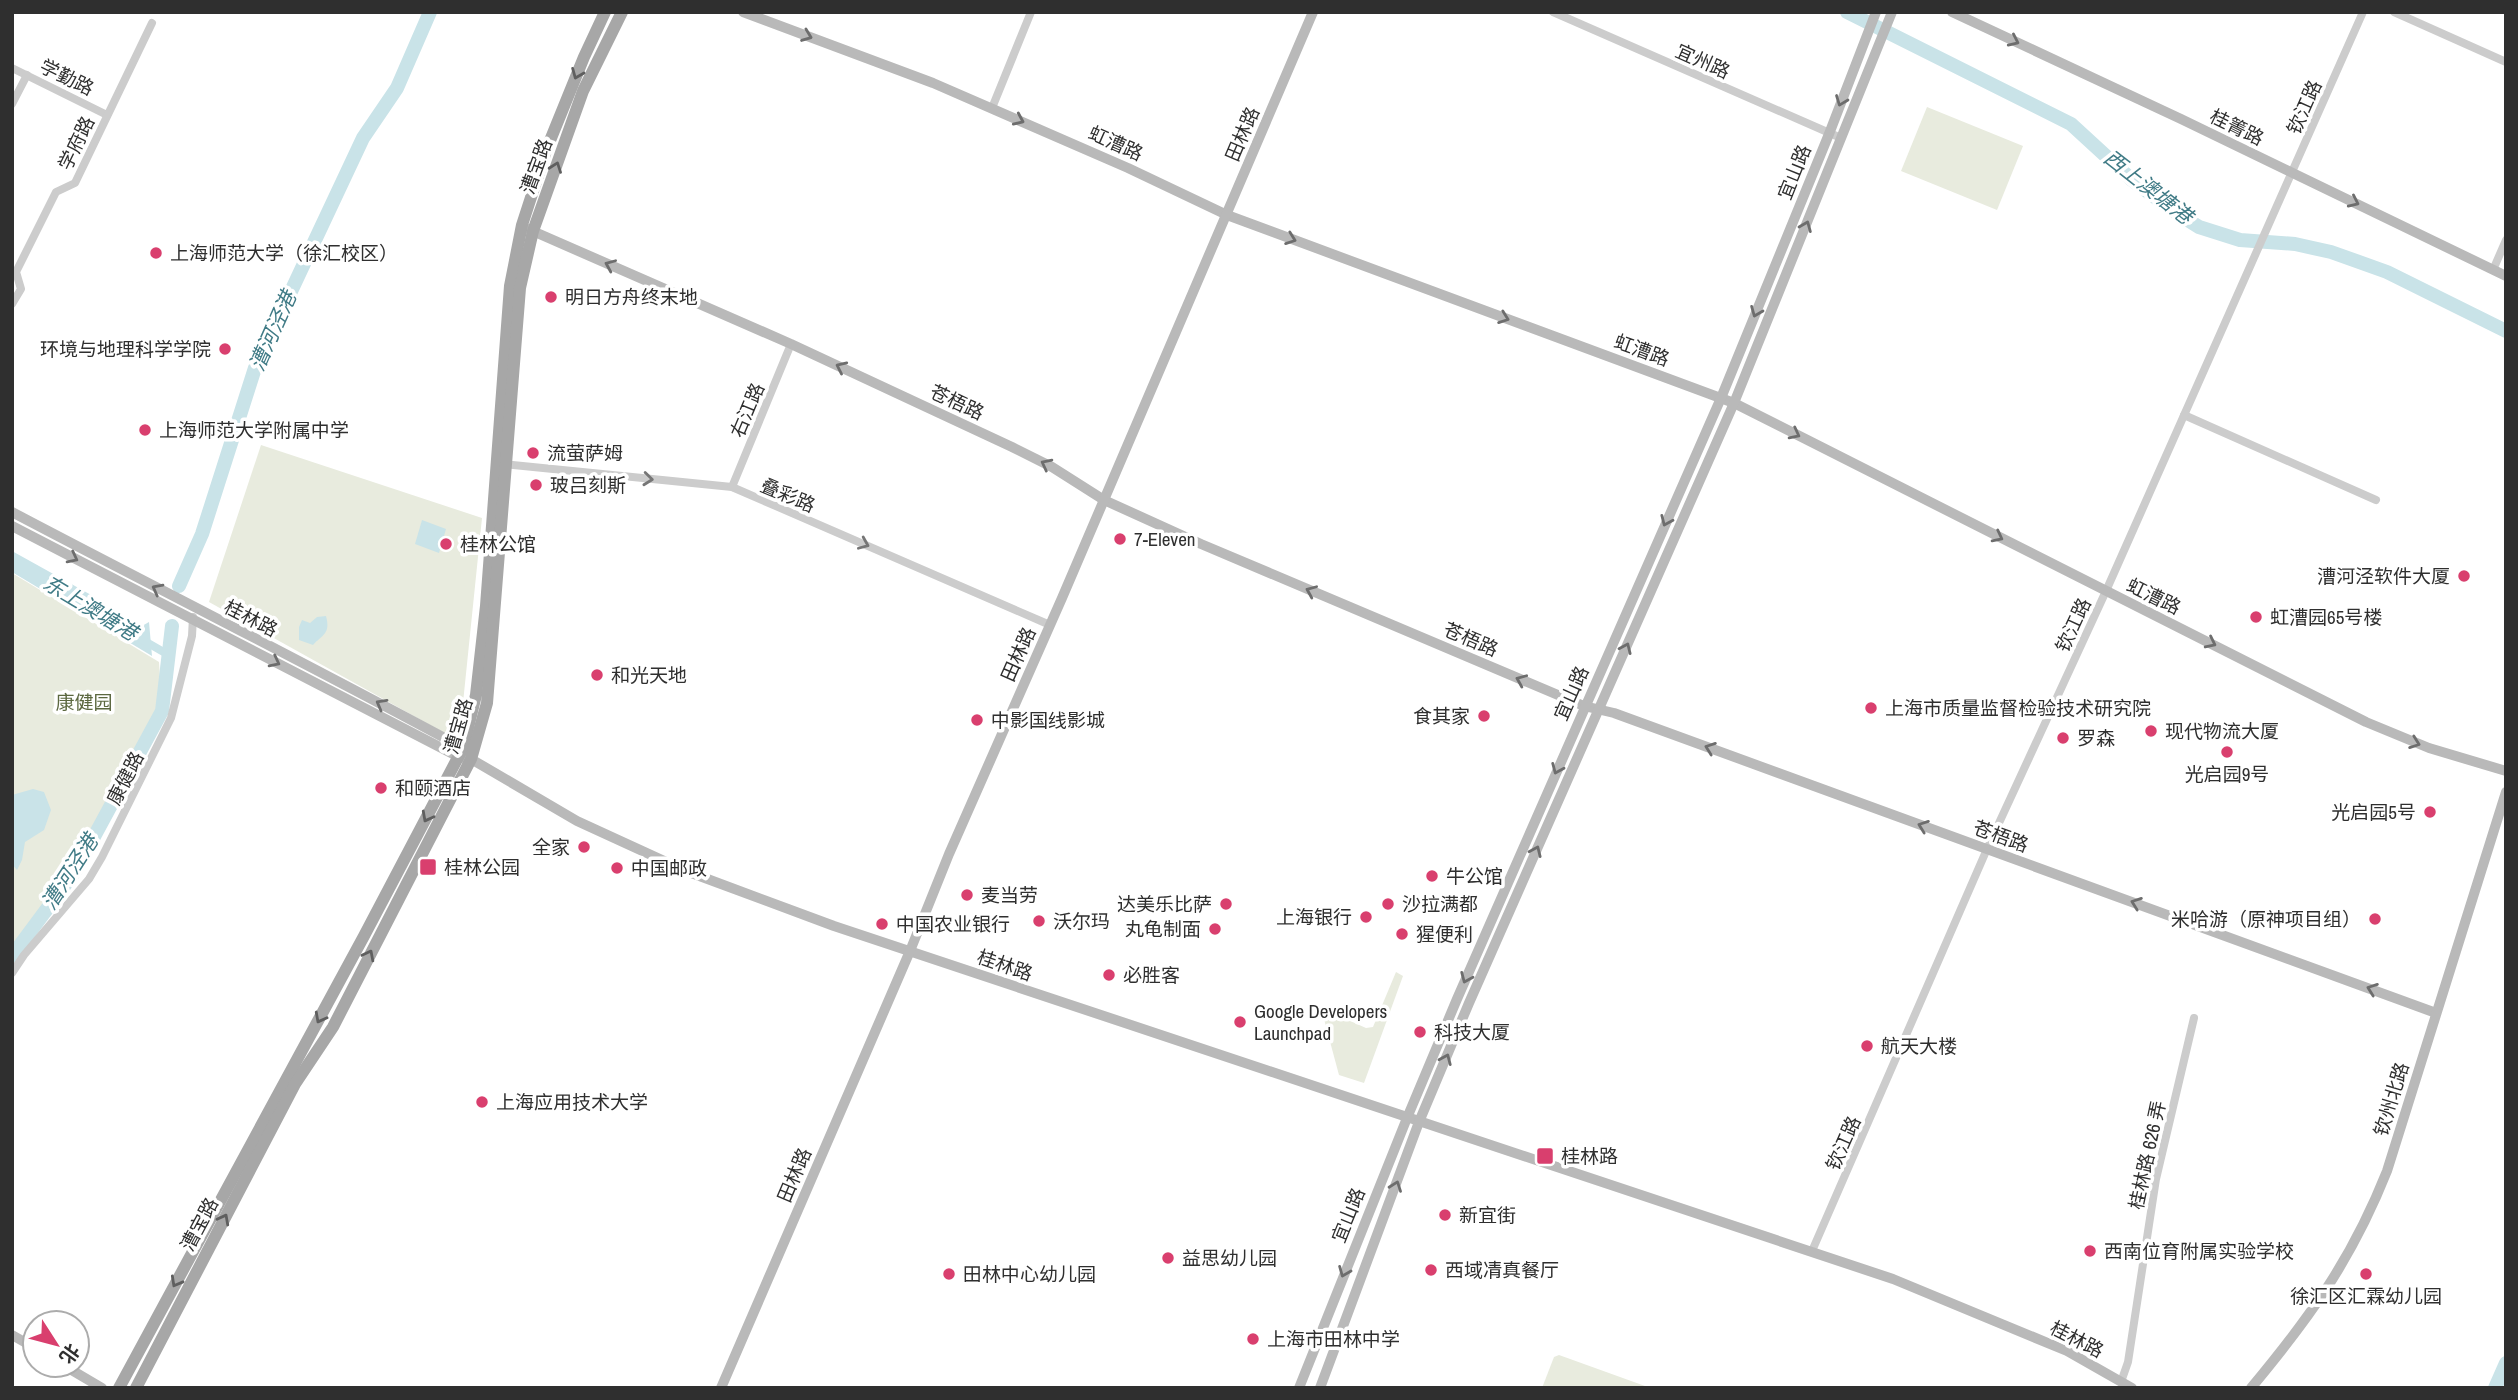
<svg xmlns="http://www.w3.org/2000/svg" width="2518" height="1400" font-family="'Archivo Narrow','Noto Sans SC',sans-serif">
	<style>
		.green { fill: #e8ebde }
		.water { fill: #c9e3e8 }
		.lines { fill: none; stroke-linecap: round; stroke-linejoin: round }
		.canal { stroke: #c9e3e8; stroke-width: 8 }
		.river { stroke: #c9e3e8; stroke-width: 14 }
		.street { stroke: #ccc; stroke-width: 8 }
		.secondary { stroke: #b9b9b9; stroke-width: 10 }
		.primary { stroke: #a7a7a7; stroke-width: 12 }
		.oneway { stroke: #6d6d6d }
		.oneway2 { stroke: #5f5f5f }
		.oneway3 { stroke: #767676 }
		.poi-dot { fill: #d93f6e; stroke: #fff; stroke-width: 2.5 }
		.labels { text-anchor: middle; stroke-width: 7; stroke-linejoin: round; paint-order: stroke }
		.street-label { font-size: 19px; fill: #2f2f2f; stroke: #fff }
		.poi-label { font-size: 19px; fill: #2f2f2f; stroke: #fff; text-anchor: start }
		.park-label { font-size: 19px; fill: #5c6840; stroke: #fff }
		.water-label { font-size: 21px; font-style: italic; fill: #407b86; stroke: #fff }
	</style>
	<rect width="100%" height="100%" fill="#fff"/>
	<!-- green -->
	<g class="green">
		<path d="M1927,107L2023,146L1997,210L1901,171Z"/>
		<path d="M261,445L482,518L460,732L448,735L209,602Z"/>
		<path d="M12,573L159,662L162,711L76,870L12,956Z"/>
		<path d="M1396,972L1403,976L1364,1083L1339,1075L1321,1008L1366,1028L1373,1027Z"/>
		<path d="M1559,1355L1645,1386V1388H1542L1554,1357Z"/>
	</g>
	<!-- water -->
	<g class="water">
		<path d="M422,520L446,529L439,553L415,544Z"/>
		<path d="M12,551L93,596L133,623L142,626L149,622L152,656L12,572Z"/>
		<path d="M326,616C331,634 322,635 313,645L299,640V627L302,620L310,623L317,617Z"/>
		<path d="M33,789L44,792L51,810L44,830L25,842L22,860L17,870L12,864V795Z"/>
	</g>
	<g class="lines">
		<!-- canal -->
		<path class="canal" d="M141,639L167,654"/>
		<!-- river -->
		<g class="river">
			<path d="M1847,12L2071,124L2132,180L2172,210L2199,227L2240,240L2295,244L2331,252L2387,272L2506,331"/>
			<path d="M179,586L202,534L255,368L363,138L397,88L430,12"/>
			<path d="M12,956L76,870L162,711L172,626"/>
			<path d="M2495,1388L2506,1363"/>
		</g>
		<!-- street -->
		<g class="street">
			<path d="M1553,12L1841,138"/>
			<path d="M2394,12L2506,62"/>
			<path d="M12,68L107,115"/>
			<path d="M12,104L27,75"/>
			<path d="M992,108L1031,12"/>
			<path d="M2493,270L2506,240"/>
			<path d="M12,304L21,289L16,272L56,192L75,183L152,23"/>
			<path d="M2184,415L2376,500"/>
			<path d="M502,464L732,487L1050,625"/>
			<path d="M732,487L791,344"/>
			<path d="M12,973L24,955L89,879L102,857L171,718L192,636L193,617"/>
			<path d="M1812,1251L1987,849L2106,591L2363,12"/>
			<path d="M2121,1382L2128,1362L2156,1179L2194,1018"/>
		</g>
		<!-- secondary -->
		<g class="secondary">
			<path d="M743,12L933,83L1128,168L1227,215L1734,403L2366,722L2429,748L2506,771"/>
			<path d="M1952,12L2181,119L2506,276"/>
			<path d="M528,229L791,344L1012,447L1052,467L1104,500L1201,544L1584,706L1614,713L2436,1013"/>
			<path d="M12,512C162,591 314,667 463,748L467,753"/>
			<path d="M12,526L459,757L471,759L577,821L686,871L834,926L1893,1279L2067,1351L2132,1388"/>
			<path d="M12,1335L35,1348"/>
			<path d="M63,1365L102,1388"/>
			<path d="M721,1388L910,951L949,854L1062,598L1313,12"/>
			<path d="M1299,1388L1407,1118L1457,999L1721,398L1829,134L1876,12"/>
			<path d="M1320,1388L1419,1122L1469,1003L1734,403L1892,12"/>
			<path d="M2251,1388C2311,1316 2352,1259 2387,1171L2506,792"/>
		</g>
		<!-- primary -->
		<g class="primary">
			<path d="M119,1388L364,936L463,748L476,695L486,606L510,286L522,225L547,148L584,57L605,12"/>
			<path d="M136,1388L295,1084L333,1027L471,759L487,703L520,288L533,231L583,91L622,12"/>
		</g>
	</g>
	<!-- one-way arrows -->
	<defs><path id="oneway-chevron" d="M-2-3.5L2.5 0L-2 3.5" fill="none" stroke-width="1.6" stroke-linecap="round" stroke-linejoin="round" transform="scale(1.75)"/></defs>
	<g class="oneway">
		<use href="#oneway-chevron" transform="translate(807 36) rotate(21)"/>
		<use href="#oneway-chevron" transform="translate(2014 41) rotate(25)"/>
		<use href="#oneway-chevron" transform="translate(1841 101) rotate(111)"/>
		<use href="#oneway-chevron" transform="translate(1019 120) rotate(24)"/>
		<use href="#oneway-chevron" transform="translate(2354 202) rotate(25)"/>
		<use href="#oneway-chevron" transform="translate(1806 226) rotate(-68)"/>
		<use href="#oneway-chevron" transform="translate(1291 239) rotate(20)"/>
		<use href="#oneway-chevron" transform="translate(610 265) rotate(-157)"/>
		<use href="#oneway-chevron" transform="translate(1756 312) rotate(112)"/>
		<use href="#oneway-chevron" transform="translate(1504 318) rotate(20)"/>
		<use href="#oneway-chevron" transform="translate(841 367) rotate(-155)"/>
		<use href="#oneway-chevron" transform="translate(1795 434) rotate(27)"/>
		<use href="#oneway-chevron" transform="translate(1046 464) rotate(-153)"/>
		<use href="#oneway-chevron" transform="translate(1666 521) rotate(114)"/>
		<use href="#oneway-chevron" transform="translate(1998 537) rotate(27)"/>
		<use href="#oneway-chevron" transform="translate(73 558) rotate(27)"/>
		<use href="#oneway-chevron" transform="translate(157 589) rotate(-152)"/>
		<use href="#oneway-chevron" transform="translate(1311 591) rotate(-157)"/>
		<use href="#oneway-chevron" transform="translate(2211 643) rotate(26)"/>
		<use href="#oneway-chevron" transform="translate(1626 648) rotate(-66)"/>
		<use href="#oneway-chevron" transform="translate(275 662) rotate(27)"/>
		<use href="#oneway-chevron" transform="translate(1521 680) rotate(-157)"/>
		<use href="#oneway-chevron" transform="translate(381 704) rotate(-151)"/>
		<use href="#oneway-chevron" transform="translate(2415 743) rotate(20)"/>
		<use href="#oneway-chevron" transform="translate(1710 748) rotate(-160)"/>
		<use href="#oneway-chevron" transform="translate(1557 769) rotate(113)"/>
		<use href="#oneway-chevron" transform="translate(1923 826) rotate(-160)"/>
		<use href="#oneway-chevron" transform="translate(1536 851) rotate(-66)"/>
		<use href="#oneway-chevron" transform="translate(2136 903) rotate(-160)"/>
		<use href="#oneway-chevron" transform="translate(1466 978) rotate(113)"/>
		<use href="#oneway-chevron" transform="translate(2372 989) rotate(-160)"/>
		<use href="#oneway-chevron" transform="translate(1446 1059) rotate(-67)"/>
		<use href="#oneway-chevron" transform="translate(1396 1186) rotate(-70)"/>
		<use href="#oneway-chevron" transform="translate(1344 1272) rotate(112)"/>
	</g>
	<g class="oneway2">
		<use href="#oneway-chevron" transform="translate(577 74) rotate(112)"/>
		<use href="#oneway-chevron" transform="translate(556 167) rotate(-70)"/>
		<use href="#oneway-chevron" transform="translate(427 817) rotate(118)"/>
		<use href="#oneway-chevron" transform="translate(369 955) rotate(-63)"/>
		<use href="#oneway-chevron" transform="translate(320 1018) rotate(118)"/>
		<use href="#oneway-chevron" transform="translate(224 1219) rotate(-62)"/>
		<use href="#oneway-chevron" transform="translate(176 1282) rotate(119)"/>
	</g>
	<g class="oneway3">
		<use href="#oneway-chevron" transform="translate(648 479) rotate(6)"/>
		<use href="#oneway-chevron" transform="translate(864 544) rotate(23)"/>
	</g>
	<!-- markers -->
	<g class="poi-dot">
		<circle cx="156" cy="253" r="7"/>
		<circle cx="551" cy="297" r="7"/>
		<circle cx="225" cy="349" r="7"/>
		<circle cx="145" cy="430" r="7"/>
		<circle cx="533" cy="453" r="7"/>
		<circle cx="536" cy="485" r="7"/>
		<circle cx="1120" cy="539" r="7"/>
		<circle cx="446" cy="544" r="7"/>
		<circle cx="2464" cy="576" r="7"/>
		<circle cx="2256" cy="617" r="7"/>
		<circle cx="597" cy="675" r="7"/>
		<circle cx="1871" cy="708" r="7"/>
		<circle cx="1484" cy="716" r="7"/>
		<circle cx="977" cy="720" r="7"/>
		<circle cx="2151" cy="731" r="7"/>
		<circle cx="2063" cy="738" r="7"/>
		<circle cx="2227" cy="752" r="7"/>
		<circle cx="381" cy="788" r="7"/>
		<circle cx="2430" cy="812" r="7"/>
		<circle cx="584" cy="847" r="7"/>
		<rect x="419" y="858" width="18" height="18" rx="3.5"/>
		<circle cx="617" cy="868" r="7"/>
		<circle cx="1432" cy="876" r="7"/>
		<circle cx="967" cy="895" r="7"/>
		<circle cx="1226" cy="904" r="7"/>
		<circle cx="1388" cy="904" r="7"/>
		<circle cx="1366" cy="917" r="7"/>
		<circle cx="2375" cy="919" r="7"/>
		<circle cx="1039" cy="921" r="7"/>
		<circle cx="882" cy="924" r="7"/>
		<circle cx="1215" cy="929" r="7"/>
		<circle cx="1402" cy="934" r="7"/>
		<circle cx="1109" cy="975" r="7"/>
		<circle cx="1240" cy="1022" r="7"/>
		<circle cx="1420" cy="1032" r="7"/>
		<circle cx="1867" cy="1046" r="7"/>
		<circle cx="482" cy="1102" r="7"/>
		<rect x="1536" y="1147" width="18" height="18" rx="3.5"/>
		<circle cx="1445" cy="1215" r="7"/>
		<circle cx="2090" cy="1251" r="7"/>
		<circle cx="1168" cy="1258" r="7"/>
		<circle cx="1431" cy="1270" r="7"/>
		<circle cx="949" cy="1274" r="7"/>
		<circle cx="2366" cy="1274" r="7"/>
		<circle cx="1253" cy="1339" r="7"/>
	</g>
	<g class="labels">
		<!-- street labels -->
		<g class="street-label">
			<text transform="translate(1703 61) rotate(24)" y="7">宜州路</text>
			<text transform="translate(67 77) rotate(26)" y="7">学勤路</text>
			<text transform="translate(2304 107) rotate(-66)" y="7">钦江路</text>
			<text transform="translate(2237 127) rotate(26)" y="7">桂箐路</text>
			<text transform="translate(1242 134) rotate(-67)" y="7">田林路</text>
			<text transform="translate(76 143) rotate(-64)" y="7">学府路</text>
			<text transform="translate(1116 143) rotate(24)" y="7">虹漕路</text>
			<text transform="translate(536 166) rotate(-70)" y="7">漕宝路</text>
			<text transform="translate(1794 172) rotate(-68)" y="7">宜山路</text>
			<text transform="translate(1642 350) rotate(20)" y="7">虹漕路</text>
			<text transform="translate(957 402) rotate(25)" y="7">苍梧路</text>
			<text transform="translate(747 410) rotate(-67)" y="7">右江路</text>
			<text transform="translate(788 495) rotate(23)" y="7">叠彩路</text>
			<text transform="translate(2154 596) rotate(26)" y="7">虹漕路</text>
			<text transform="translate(251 618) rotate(27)" y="7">桂林路</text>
			<text transform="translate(2073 625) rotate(-65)" y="7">钦江路</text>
			<text transform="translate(1471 639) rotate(23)" y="7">苍梧路</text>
			<text transform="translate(1018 654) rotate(-66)" y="7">田林路</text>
			<text transform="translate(1571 693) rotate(-66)" y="7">宜山路</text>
			<text transform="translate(458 726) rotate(-74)" y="7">漕宝路</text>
			<text transform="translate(125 778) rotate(-63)" y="7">康健路</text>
			<text transform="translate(2001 836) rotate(20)" y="7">苍梧路</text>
			<text transform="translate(1005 965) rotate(19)" y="7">桂林路</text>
			<text transform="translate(2391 1099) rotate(-73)" y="7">钦州北路</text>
			<text transform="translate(1843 1143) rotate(-66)" y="7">钦江路</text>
			<text transform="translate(2147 1155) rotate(-78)" y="7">桂林路 626 弄</text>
			<text transform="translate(794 1175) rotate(-67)" y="7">田林路</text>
			<text transform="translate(1348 1215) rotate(-68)" y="7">宜山路</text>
			<text transform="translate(199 1224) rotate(-62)" y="7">漕宝路</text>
			<text transform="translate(2077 1339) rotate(27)" y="7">桂林路</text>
		</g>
		<!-- poi labels -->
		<g class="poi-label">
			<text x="170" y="260">上海师范大学（徐汇校区）</text>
			<text x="565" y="304">明日方舟终末地</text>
			<text x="211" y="356" text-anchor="end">环境与地理科学学院</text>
			<text x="159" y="437">上海师范大学附属中学</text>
			<text x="547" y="460">流萤萨姆</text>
			<text x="550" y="492">玻吕刻斯</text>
			<text x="1134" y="546">7-Eleven</text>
			<text x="460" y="551">桂林公馆</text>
			<text x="2450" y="583" text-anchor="end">漕河泾软件大厦</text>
			<text x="2270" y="624">虹漕园65号楼</text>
			<text x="611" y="682">和光天地</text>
			<text x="1885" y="715">上海市质量监督检验技术研究院</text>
			<text x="1470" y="723" text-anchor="end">食其家</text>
			<text x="991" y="727">中影国线影城</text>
			<text x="2165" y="738">现代物流大厦</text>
			<text x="2077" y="745">罗森</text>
			<text x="2227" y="781" text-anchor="middle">光启园9号</text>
			<text x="395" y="795">和颐酒店</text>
			<text x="2416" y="819" text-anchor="end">光启园5号</text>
			<text x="570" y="854" text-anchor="end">全家</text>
			<text x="444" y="874">桂林公园</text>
			<text x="631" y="875">中国邮政</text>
			<text x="1446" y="883">牛公馆</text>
			<text x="981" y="902">麦当劳</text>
			<text x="1212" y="911" text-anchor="end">达美乐比萨</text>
			<text x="1402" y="911">沙拉满都</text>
			<text x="1352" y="924" text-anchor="end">上海银行</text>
			<text x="2361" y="926" text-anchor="end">米哈游（原神项目组）</text>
			<text x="1053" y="928">沃尔玛</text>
			<text x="896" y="931">中国农业银行</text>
			<text x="1201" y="936" text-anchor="end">丸龟制面</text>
			<text x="1416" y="941">猩便利</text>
			<text x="1123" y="982">必胜客</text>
			<text x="1254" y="1018">Google Developers<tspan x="1254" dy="22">Launchpad</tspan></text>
			<text x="1434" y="1039">科技大厦</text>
			<text x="1881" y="1053">航天大楼</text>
			<text x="496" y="1109">上海应用技术大学</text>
			<text x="1561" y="1163">桂林路</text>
			<text x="1459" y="1222">新宜街</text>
			<text x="2104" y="1258">西南位育附属实验学校</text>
			<text x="1182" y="1265">益思幼儿园</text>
			<text x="1445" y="1277">西域凊真餐厅</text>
			<text x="963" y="1281">田林中心幼儿园</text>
			<text x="2366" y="1303" text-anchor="middle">徐汇区汇霖幼儿园</text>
			<text x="1267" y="1346">上海市田林中学</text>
		</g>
		<!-- park labels -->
		<g class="park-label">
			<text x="84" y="709">康健园</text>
		</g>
		<!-- water labels -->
		<g class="water-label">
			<text transform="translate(2148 187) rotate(38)" y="7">西上澳塘港</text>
			<text transform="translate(273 331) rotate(-66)" y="7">漕河泾港</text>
			<text transform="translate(90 608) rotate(31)" y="7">东上澳塘港</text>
			<text transform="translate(70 872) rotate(-57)" y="7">漕河泾港</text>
		</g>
	</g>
	<!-- border -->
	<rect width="2518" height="1400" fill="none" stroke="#2f2f2f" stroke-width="28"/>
	<!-- north arrow -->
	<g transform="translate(56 1344) rotate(126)"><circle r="33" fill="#ffffff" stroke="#acacac" stroke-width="2"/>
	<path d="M0-5L12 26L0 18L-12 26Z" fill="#d93f6e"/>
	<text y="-10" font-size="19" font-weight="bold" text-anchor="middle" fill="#2f2f2f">北</text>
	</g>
</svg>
